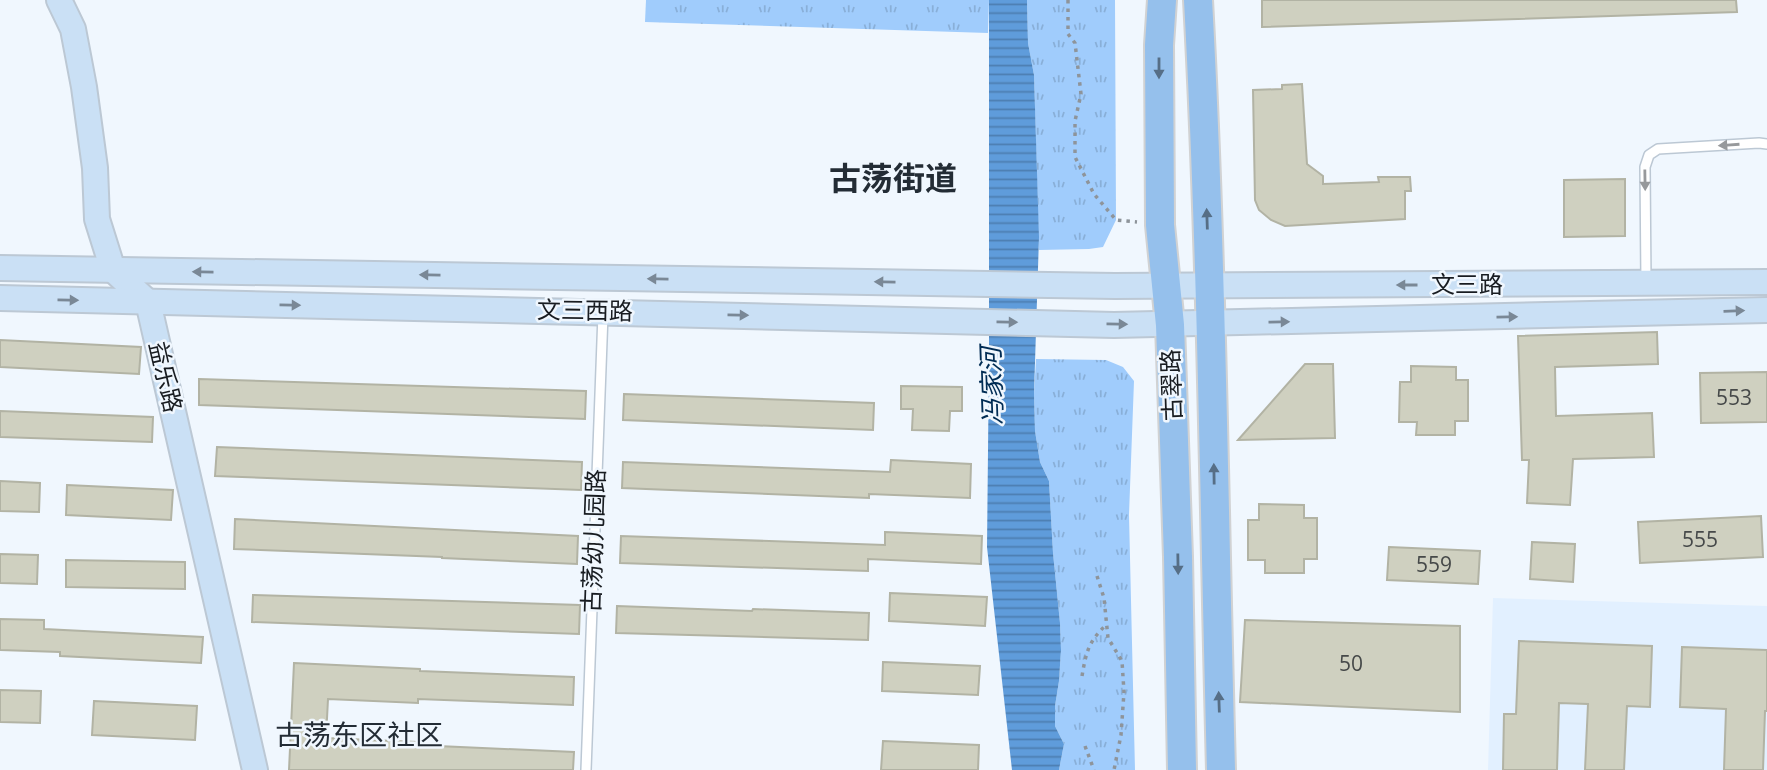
<svg xmlns="http://www.w3.org/2000/svg" width="1767" height="770" font-family="'Open Sans','Noto Sans SC',sans-serif">
	<style>
		.built { fill: #e2f0ff }
		.grass { fill: url(#grass-tufts) }
		.water { fill: url(#water-rules) }
		.building { fill: #cfd0c0; stroke: #b2b3a4; stroke-width: 2 }
		.lines { fill: none; stroke-linecap: round; stroke-linejoin: round }
		.lane-casing { stroke: #bcc8d4; stroke-width: 12 }
		.secondary-casing { stroke: #bcc8d4; stroke-width: 28 }
		.primary-casing { stroke: #d1d2d3; stroke-width: 32 }
		.path { stroke: #8e949a; stroke-width: 3.5; stroke-dasharray: 3.5 5; stroke-linecap: butt }
		.lane { stroke: #fff; stroke-width: 9 }
		.secondary { stroke: #cae0f5; stroke-width: 24 }
		.primary { stroke: #95c0ec; stroke-width: 28 }
		.oneway { fill: #566e86 }
		.oneway2 { fill: #97999b }
		.oneway3 { fill: #7a8896 }
		.labels { text-anchor: middle; stroke-width: 5; stroke-linejoin: round; paint-order: stroke }
		.number-label { font-size: 21px; fill: #464949 }
		.street-label { font-size: 24px; fill: #181c21; stroke: #f0f7fe }
		.water-label { font-size: 26px; font-style: italic; fill: #002c54; stroke: #f0f7fe }
		.quarter-label { font-size: 28px; fill: #232c35; stroke: #f0f7fe }
		.district-label { font-size: 32px; font-weight: bold; fill: #232c35; stroke: #f0f7fe }
	</style>
	<defs>
		<pattern id="grass-tufts" width="24" height="20" patternUnits="userSpaceOnUse" patternTransform="scale(1.75)"><rect width="24" height="20" fill="#a0ccfc"/><path d="M3 7l-1-3M5 7V3M7 7l1-3M15 17l-1-3M17 17v-4M19 17l1-3" fill="none" stroke="#89afd8"/></pattern>
		<pattern id="water-rules" width="6" height="5" patternUnits="userSpaceOnUse" patternTransform="scale(1.75)"><rect width="6" height="5" fill="#5f9cdb"/><path d="M0 2.5h6" fill="none" stroke="#4d7eb1"/></pattern>
	</defs>
	<rect width="100%" height="100%" fill="#f0f7fe"/>
	<!-- built -->
	<path class="built" d="M1493,598L1767,606V770H1488Z"/>
	<!-- grass -->
	<g class="grass">
		<path d="M646,0H989L988,33L645,22Z"/>
		<path d="M1027,0H1115L1116,220L1103,247L1089,249L1039,250L1034,75L1028,43Z"/>
		<path d="M1036,359L1106,360L1123,367L1134,381L1129,515L1135,770H1059L1064,744L1055,726V706L1059,681L1061,650L1060,623L1053,553L1049,481L1040,462L1035,431L1034,394Z"/>
	</g>
	<!-- water -->
	<path class="water" d="M989,0H1027L1028,43L1034,75L1039,237L1034,394L1035,431L1040,462L1049,481L1053,553L1060,623L1061,650L1059,681L1055,706V726L1064,744L1059,770H1012L987,547L989,356Z"/>
	<!-- building -->
	<g class="building">
		<path d="M1262,0H1736L1737,12L1262,27Z"/>
		<path d="M1302,84L1307,164L1323,176V184L1379,182L1378,177H1410L1411,191H1405V219L1285,226L1271,220L1259,210L1255,200L1253,90L1282,89V85Z"/>
		<path d="M1625,179V236L1564,237V180Z"/>
		<path d="M1657,332L1658,364L1555,367L1556,416L1652,413L1654,457L1573,459L1570,505L1527,503L1529,460H1522L1518,336Z"/>
		<path d="M0,340L141,347L139,374L0,367Z"/>
		<path d="M1305,364H1333L1335,438L1238,440Z"/>
		<path d="M1411,366L1456,367V380H1468V421H1455V435H1416L1417,422H1399L1400,382H1411Z"/>
		<path d="M1767,372V422L1701,423L1700,373Z"/>
		<path d="M199,379L586,391L585,419L199,405Z"/>
		<path d="M901,386L962,387V411H950L949,431L912,430L913,409H901Z"/>
		<path d="M624,394L874,403L873,430L623,420Z"/>
		<path d="M0,411L153,417L152,442L0,437Z"/>
		<path d="M217,447L582,462L581,490L215,476Z"/>
		<path d="M891,460L971,464L970,498L869,494V498L622,488L623,462L890,472Z"/>
		<path d="M0,481L40,483L39,512L0,511Z"/>
		<path d="M67,485L173,490L171,520L66,515Z"/>
		<path d="M1259,504L1304,505V518H1317V559H1304V573H1265V560H1248V520H1259Z"/>
		<path d="M1761,516L1763,557L1640,563L1638,522Z"/>
		<path d="M235,519L578,536L577,564L442,558V557L234,549Z"/>
		<path d="M885,532L982,536L981,564L868,559V571L620,563L621,536L885,545Z"/>
		<path d="M1532,542L1575,544L1573,582L1530,579Z"/>
		<path d="M1389,547L1480,551L1478,584L1387,580Z"/>
		<path d="M0,554L38,555L37,584L0,583Z"/>
		<path d="M66,560L185,562V589L66,587Z"/>
		<path d="M890,593L987,597L985,626L889,621Z"/>
		<path d="M253,595L580,605L579,634L252,622Z"/>
		<path d="M617,606L752,611L753,609L869,613L868,640L616,633Z"/>
		<path d="M0,619L44,620V629L203,637L201,663L60,656V652L0,650Z"/>
		<path d="M1245,620L1460,626V712L1240,702Z"/>
		<path d="M1519,641L1652,646L1650,707L1627,706L1624,770H1585L1588,704L1559,703L1557,770H1503L1504,714H1516Z"/>
		<path d="M1682,647L1767,650V711H1765L1763,770H1724L1726,709L1680,707Z"/>
		<path d="M883,662L980,666L978,695L882,691Z"/>
		<path d="M294,663L420,669V671L574,677L573,705L418,699V703L328,699L326,738L417,742L416,745L574,752L573,770H289Z"/>
		<path d="M0,690L41,691L40,723L0,722Z"/>
		<path d="M94,701L197,706L195,740L92,735Z"/>
		<path d="M883,741L979,745L978,770H881Z"/>
	</g>
	<g class="lines">
		<!-- lane casing -->
		<g class="lane-casing">
			<g id="lane">
				<path d="M1646,282L1645,167L1649,155L1658,149L1759,143L1767,144"/>
				<path d="M586,770L603,314"/>
			</g>
		</g>
		<!-- secondary casing -->
		<g class="secondary-casing">
			<g id="secondary">
				<path d="M59,0L73,29L84,87L95,168L97,219L113,270L148,302L255,770"/>
				<path d="M0,268L1115,286L1767,282"/>
				<path d="M0,298L1114,325L1767,310"/>
			</g>
		</g>
		<!-- primary casing -->
		<g class="primary-casing">
			<g id="primary">
				<path d="M1162,0L1159,45L1160,225L1170,325L1178,557L1182,770"/>
				<path d="M1198,0C1212,256 1214,513 1221,770"/>
			</g>
		</g>
		<!-- path -->
		<g class="path">
			<path d="M1068,0V34L1075,43L1081,94L1075,121V157L1094,194L1116,220L1137,222"/>
			<path d="M1097,576L1104,598L1108,638L1122,661L1124,692L1121,735L1114,770"/>
			<path d="M1082,676C1086,653 1088,642 1106,625"/>
			<path d="M1085,746L1094,770"/>
		</g>
		<!-- lane -->
		<use href="#lane" class="lane"/>
		<!-- secondary -->
		<use href="#secondary" class="secondary"/>
		<!-- primary -->
		<use href="#primary" class="primary"/>
	</g>
	<!-- one-way arrows -->
	<defs><path id="oneway-solid" d="M-6-.8H1V-3.2L6.5 0L1 3.2V.8H-6Z" transform="scale(1.75)"/></defs>
	<g class="oneway">
		<use href="#oneway-solid" transform="translate(1159 68) rotate(90)"/>
		<use href="#oneway-solid" transform="translate(1207 219) rotate(-92)"/>
		<use href="#oneway-solid" transform="translate(1214 474) rotate(-91)"/>
		<use href="#oneway-solid" transform="translate(1178 564) rotate(89)"/>
		<use href="#oneway-solid" transform="translate(1219 702) rotate(-92)"/>
	</g>
	<g class="oneway2">
		<use href="#oneway-solid" transform="translate(1729 145) rotate(176)"/>
		<use href="#oneway-solid" transform="translate(1645 180) rotate(89)"/>
	</g>
	<g class="oneway3">
		<use href="#oneway-solid" transform="translate(203 272) rotate(-179)"/>
		<use href="#oneway-solid" transform="translate(430 275) rotate(-179)"/>
		<use href="#oneway-solid" transform="translate(658 279) rotate(-179)"/>
		<use href="#oneway-solid" transform="translate(885 282) rotate(-179)"/>
		<use href="#oneway-solid" transform="translate(1407 285) rotate(180)"/>
		<use href="#oneway-solid" transform="translate(68 300) rotate(1)"/>
		<use href="#oneway-solid" transform="translate(290 305) rotate(1)"/>
		<use href="#oneway-solid" transform="translate(1734 311) rotate(-2)"/>
		<use href="#oneway-solid" transform="translate(738 315) rotate(1)"/>
		<use href="#oneway-solid" transform="translate(1507 317) rotate(-1)"/>
		<use href="#oneway-solid" transform="translate(1007 322) rotate(1)"/>
		<use href="#oneway-solid" transform="translate(1279 322) rotate(-1)"/>
		<use href="#oneway-solid" transform="translate(1117 324) rotate(1)"/>
	</g>
	<g class="labels">
		<!-- number labels -->
		<g class="number-label">
			<text x="1734" y="405">553</text>
			<text x="1700" y="547">555</text>
			<text x="1434" y="572">559</text>
			<text x="1351" y="671">50</text>
		</g>
		<!-- street labels -->
		<g class="street-label">
			<text x="1467" y="293">文三路</text>
			<text transform="translate(585 311) rotate(1)" y="8">文三西路</text>
			<text transform="translate(165 377) rotate(77)" y="8">益乐路</text>
			<text transform="translate(1172 385) rotate(-92)" y="8">古翠路</text>
			<text transform="translate(594 541) rotate(-88)" y="8">古荡幼儿园路</text>
		</g>
		<!-- water labels -->
		<g class="water-label">
			<text transform="translate(992 386) rotate(-92)" y="9">冯家河</text>
		</g>
		<!-- quarter labels -->
		<g class="quarter-label">
			<text x="359" y="745">古荡东区社区</text>
		</g>
		<!-- district labels -->
		<g class="district-label">
			<text x="893" y="190">古荡街道</text>
		</g>
	</g>
</svg>
